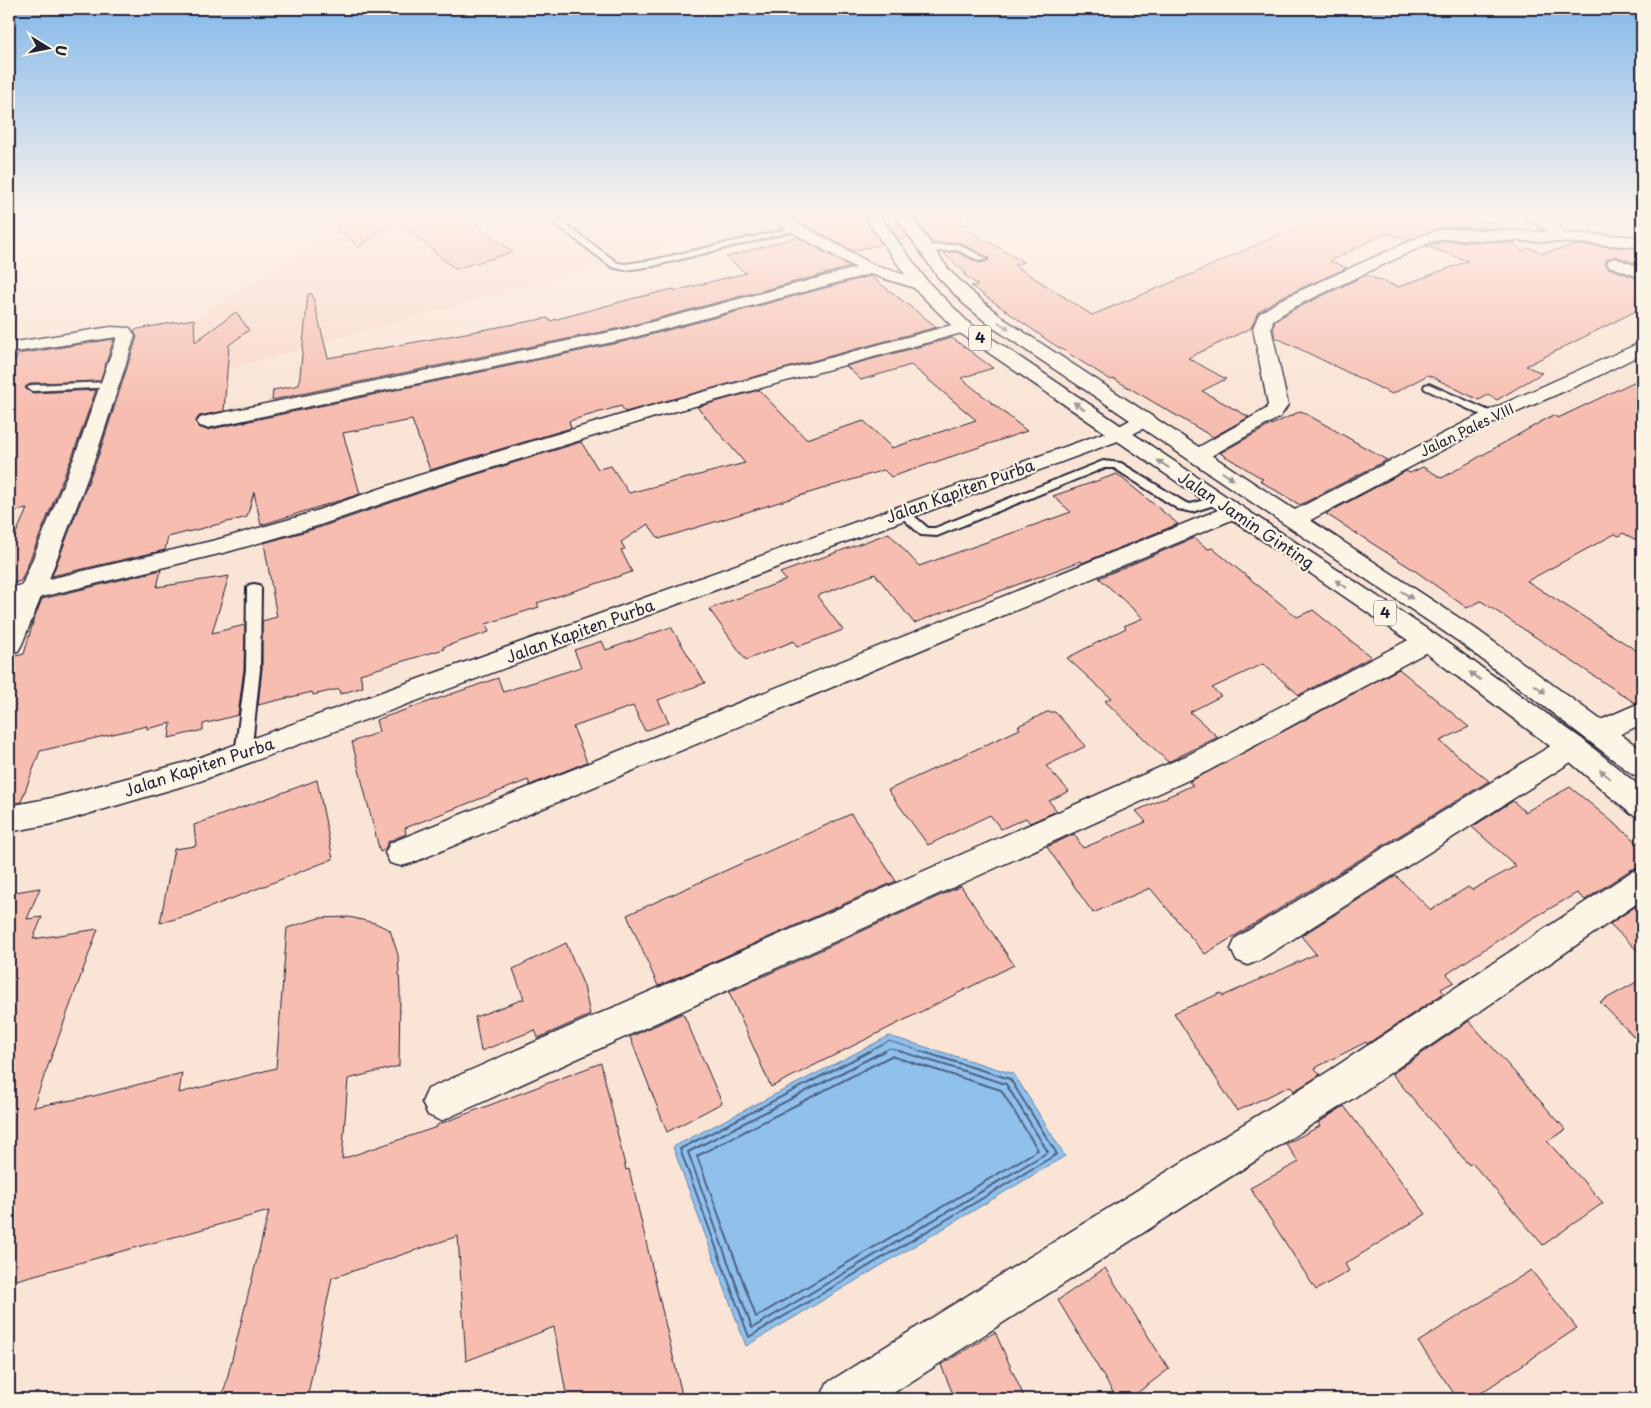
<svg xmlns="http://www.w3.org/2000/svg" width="1651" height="1408" font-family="'Playpen Sans',sans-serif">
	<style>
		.built { fill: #f9d8ca }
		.water { fill: #90c1ec; stroke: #6481a5 }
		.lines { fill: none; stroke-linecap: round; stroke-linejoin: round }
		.shore-far1 { stroke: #4e6282; stroke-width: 1 }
		.shore { stroke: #4e6282; stroke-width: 2 }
		.building { fill: #f7bdb0; stroke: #22223b }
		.service-casing { stroke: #22223b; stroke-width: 4 }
		.minor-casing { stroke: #22223b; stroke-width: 3 }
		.tertiary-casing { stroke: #22223b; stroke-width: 3 }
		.trunk-casing { stroke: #22223b; stroke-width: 3 }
		.service { fill: #fcf5e5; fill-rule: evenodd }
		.minor { fill: #fcf5e5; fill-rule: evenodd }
		.tertiary { fill: #fcf5e5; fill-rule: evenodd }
		.trunk { fill: #fcf5e5; fill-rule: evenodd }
		.oneway { fill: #9a9698 }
		.labels { text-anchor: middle; stroke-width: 4.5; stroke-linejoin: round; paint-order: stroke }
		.far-street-label { font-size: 14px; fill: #22223b; stroke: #fcf5e5 }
		.shield { fill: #fcf5e5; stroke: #63616e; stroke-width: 1 }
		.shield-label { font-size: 15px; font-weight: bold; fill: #22223b }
		.street-label { font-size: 16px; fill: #22223b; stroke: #fcf5e5 }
	</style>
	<rect width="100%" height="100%" fill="#fae4d5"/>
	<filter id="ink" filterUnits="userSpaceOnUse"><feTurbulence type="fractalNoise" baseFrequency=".02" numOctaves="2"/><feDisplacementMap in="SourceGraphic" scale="10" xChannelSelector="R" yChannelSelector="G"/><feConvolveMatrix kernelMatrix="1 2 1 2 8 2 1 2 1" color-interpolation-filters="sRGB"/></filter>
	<g filter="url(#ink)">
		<!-- built -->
		<path class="built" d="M311,214H720L739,226L215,373L190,322L327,234Z"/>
		<!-- water -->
		<path class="water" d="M889,1036L1014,1074L1065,1156L746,1346L673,1147Z"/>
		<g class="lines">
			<!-- shore-far1 -->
			<g class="shore-far1">
				<path d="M868,1052L889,1041L924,1052"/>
				<path d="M882,1052L890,1048L903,1052"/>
			</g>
			<!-- shore -->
			<g class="shore">
				<path d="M870,1051L680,1149L749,1337L1057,1154L1010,1079L920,1051"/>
				<path d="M884,1051L688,1152L752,1328L1048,1152L1006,1084L899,1051"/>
				<path d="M891,1056L1001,1090L1038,1150L756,1317L697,1156Z"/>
			</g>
		</g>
		<!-- building -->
		<g class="building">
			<path d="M351,214H462L513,252L455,269L396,220L359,247L327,221Z"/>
			<path d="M785,214H861L882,244L853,251Z"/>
			<path d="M880,214H892L909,238L900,240Z"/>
			<path d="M911,214H968L969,224L960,226L1024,262L1014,265L1092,315L1197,272L1324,214H1448L1453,220L1496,222L1502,229L1444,227L1408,240L1387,233L1330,261L1347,268L1279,298L1258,312L1251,328L1188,358L1226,379L1202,391L1249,417L1213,437L1114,379L1111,380L1050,342L971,286L978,285L963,274L966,273L943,253L957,252L979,263L988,261L989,258L959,242L933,244Z"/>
			<path d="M798,237L851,267L625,327L272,400L273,390L299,385L308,294H312L328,358L548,318L550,321L635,298L673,289L674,291L746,273L726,257Z"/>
			<path d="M1445,241L1515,243L1522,251L1530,248L1543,253L1577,245L1635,248L1642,257V266L1616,256L1607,259L1605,264L1608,268L1642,280V308L1526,366L1542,373L1497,400L1488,395L1479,400L1428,375L1392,394L1275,337L1273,328L1275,321L1293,310L1366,275L1398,287L1468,261L1426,246Z"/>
			<path d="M870,276L937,327L625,412L621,406L569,421L571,428L430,470L412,420L343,433L360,494L261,525L254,492L247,517L168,537L165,550L52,576L99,454L137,337L134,331L138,329L194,319L195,342L236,312L249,330L229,345L224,411L199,416L196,421L198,427L207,430L627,341Z"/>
			<path d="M952,338L993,368L961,378L1027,431L891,477L884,470L659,539L648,524L621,542L625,549L621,550L632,572L537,603L539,607L486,624L489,632L443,647L444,649L360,674L363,687L340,694L339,689L313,695L312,692L258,705L262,669V621L277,617L264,543L318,528L436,487L581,442L598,469L611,466L629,493L745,463L697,407L759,390L806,439L864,421L892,448L976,420L911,365L861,380L846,366Z"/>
			<path d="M114,339L100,381L32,383L25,387L32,393L96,390L74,452L21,581L9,584V549L27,509L9,512V362L15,361L18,354Z"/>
			<path d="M1642,378V543L1623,533L1619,536L1615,534L1527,581L1642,654V700L1635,703L1481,601L1467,608L1414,570L1326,514L1406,471L1410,473L1423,467L1442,478L1553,415L1558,418Z"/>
			<path d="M1301,411L1387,460L1300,505L1260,481L1263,479L1220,453L1267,427Z"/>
			<path d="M1117,474L1178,524L1082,563L1081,561L914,623L875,574L817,596L843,630L797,647L794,641L746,660L709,609L786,580L780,573L889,533L919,566L1071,512L1053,496Z"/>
			<path d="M1194,538L1208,549L1212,548L1297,617L1313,610L1371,657L1299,695L1263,664L1212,688L1221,696L1190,712L1218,737L1168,762L1105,701L1111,698L1067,658L1126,628L1124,626L1143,618L1099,578Z"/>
			<path d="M161,570L157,587L229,576L212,633L245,625L244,669L238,715L203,724V730L169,738L171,723L147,729V726L40,751L21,802L9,804V666L12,657L24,654L33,622L42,599Z"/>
			<path d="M671,627L705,683L658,700L669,722L645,731L633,706L573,727L587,762L530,785L528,780L405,828L406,834L389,841L384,850L380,852L352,742L379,732L376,720L498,678L503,692L581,667L574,650L602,641L606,650Z"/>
			<path d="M1399,669L1469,727L1440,741L1489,781L1205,954L1150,888L1093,913L1047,847L1074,834L1083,848L1146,822L1136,811L1193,785L1189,782Z"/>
			<path d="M1047,712H1055L1086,746L1046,766L1069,791L1049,801L1057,811L1030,823L1026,818L1001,829L990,815L928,845L888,790L1020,729L1018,726Z"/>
			<path d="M317,780L333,859L190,915L160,923L174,849L196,846L194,825Z"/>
			<path d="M1570,787L1642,846V866L1630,870L1585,900L1577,893L1521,925L1447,974L1454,982L1441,989L1444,993L1367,1044L1366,1042L1315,1068L1320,1075L1294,1091L1290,1086L1237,1111L1174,1013L1221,993L1223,996L1316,954L1301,936L1396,876L1431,910L1468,887L1472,890L1516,866L1472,827L1513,801L1525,812Z"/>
			<path d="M851,814L896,881L658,986L627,915Z"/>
			<path d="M961,886L1014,965L771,1087L729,992Z"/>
			<path d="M40,888L27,919L42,917L33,939L98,929L33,1107L94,1096L182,1073L179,1093L276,1068L287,928L319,918L349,917L375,923L390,930L398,955L400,991L399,1066L348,1079L342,1159L437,1127V1125L601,1063L626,1170L629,1169L683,1399H567L554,1327L466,1361L458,1236L332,1278L307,1399H222L269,1211L9,1282V893Z"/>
			<path d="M1642,902V955L1610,924Z"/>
			<path d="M566,943L584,986L590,1015L538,1038L535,1030L481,1051L475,1017L524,999L513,969Z"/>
			<path d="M1642,979V1045L1600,1002Z"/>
			<path d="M683,1013L722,1103L667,1132L630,1037Z"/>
			<path d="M1469,1021L1566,1130L1547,1141L1603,1203L1543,1245L1472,1163L1469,1165L1392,1074Z"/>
			<path d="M1344,1106L1426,1214L1345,1264L1349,1271L1316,1290L1250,1188L1299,1162L1286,1144L1320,1126L1318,1123Z"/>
			<path d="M1105,1268L1169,1369L1129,1399H1117L1058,1300Z"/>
			<path d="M1531,1270L1577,1328L1472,1399H1458L1418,1342Z"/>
			<path d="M995,1332L1025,1399H955L941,1365Z"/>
		</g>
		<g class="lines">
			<!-- service casing -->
			<g class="service-casing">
				<g id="service">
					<path d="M542,214H551L618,263L625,264L653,260L798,227L802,229L653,266L625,270L612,267Z"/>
					<path d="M958,244L987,259L980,261L957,250L924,252L920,249L924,246Z"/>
					<path d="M111,382L116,385L115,387L32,391L27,388L32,385Z"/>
					<path d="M1429,384L1496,414L1497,416L1492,419L1488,418L1425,389L1424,387L1425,385Z"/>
					<path d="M1103,461L1121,463L1186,503L1191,504L1216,496L1222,500L1220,503L1192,512L1178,509L1114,468H1104L937,536L921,535L896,512L902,508L906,509L928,528H935Z"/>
					<path d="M254,584L259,585L261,588L260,669L251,755L249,759L243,761L237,759L235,755L246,669L247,588L249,585Z"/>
				</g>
			</g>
			<!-- minor casing -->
			<g class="minor-casing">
				<g id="minor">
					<path d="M763,214H781L876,266L927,281L929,285L927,289L921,290L870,274L627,339L207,428L200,426L197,422L200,418L207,416L625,329L856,268L765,217Z"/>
					<path d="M1523,214H1540L1553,222L1565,233L1642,237V247L1561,242L1445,239L1431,242L1292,308L1273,320L1271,328L1288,405L1280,417L1204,460L1197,462L1190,460L1186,456L1190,452L1266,409L1268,405L1253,328L1259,314L1280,300L1421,236L1444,229L1547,232Z"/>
					<path d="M1615,258L1642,268V278L1609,266L1607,263L1609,260Z"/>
					<path d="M963,322L969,323L972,327L969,331L658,416L433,486L317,526L227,552L41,597L22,644L18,651L9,653V615L14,603L9,604V588L22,585L76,453L117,337L9,353V343L111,327L130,328L135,336L97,453L49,579L216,540L301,516L417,476L644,408Z"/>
					<path d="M1642,342V354L1592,379L1499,420L1303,524L1295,526L1287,524L1284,519L1287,514L1485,412Z"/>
					<path d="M1233,504L1241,506L1244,511L1241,516L412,863L401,866L390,863L385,853L390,843Z"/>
					<path d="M1427,632L1436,635L1440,641L1436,647L1208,771L454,1115L441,1121L428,1115L422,1102L428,1089L1188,755L1418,635Z"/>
					<path d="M1642,702V724L1599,744L1589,741L1585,733L1589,725Z"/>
					<path d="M1572,736L1582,739L1586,747L1582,755L1260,960L1248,965L1236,960L1231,949L1236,938L1562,739Z"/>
					<path d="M1642,868V900L1355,1097L884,1399H820L827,1383L1329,1071L1631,872Z"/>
				</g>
			</g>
			<!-- tertiary casing -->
			<g class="tertiary-casing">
				<path id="tertiary" d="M1144,414L1151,416L1154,420L1151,424L1126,438L200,781L57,823L9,832V806L57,797L187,762L1112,430L1137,416Z"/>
			</g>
			<!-- trunk casing -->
			<g class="trunk-casing">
				<g id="trunk">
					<path d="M863,214H878L927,281L969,323L1224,495L1436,635L1582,739L1642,788V817L1631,814L1562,755L1418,647L957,331L915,289Z"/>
					<path d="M894,214H909L950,271L975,295L1004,319L1476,629L1642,750V778L1632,774L1458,641L992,327L963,303L938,277Z"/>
				</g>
			</g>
			<!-- service -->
			<use href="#service" class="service"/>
			<!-- minor -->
			<use href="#minor" class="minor"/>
			<!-- tertiary -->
			<use href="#tertiary" class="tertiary"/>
			<!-- trunk -->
			<use href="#trunk" class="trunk"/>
		</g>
		<!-- one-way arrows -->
		<defs><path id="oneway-solid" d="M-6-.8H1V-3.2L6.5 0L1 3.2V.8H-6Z" transform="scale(1.25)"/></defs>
		<g class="oneway">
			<use href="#oneway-solid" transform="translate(1004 326) rotate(34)"/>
			<use href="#oneway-solid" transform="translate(1079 406) rotate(-145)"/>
			<use href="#oneway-solid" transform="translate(1163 464) rotate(-146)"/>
			<use href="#oneway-solid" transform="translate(1228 476) rotate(33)"/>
			<use href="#oneway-solid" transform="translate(1341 584) rotate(-146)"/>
			<use href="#oneway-solid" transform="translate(1407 595) rotate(34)"/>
			<use href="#oneway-solid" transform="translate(1475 676) rotate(-144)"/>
			<use href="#oneway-solid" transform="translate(1540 689) rotate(36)"/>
			<use href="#oneway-solid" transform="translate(1605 774) rotate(-140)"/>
		</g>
	</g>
	<!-- sky -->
	<linearGradient id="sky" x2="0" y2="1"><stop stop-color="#85b9ea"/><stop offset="0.52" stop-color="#fdf3ec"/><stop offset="1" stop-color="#fdf3ec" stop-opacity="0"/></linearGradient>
	<rect width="1651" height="411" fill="url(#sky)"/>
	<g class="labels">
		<!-- far-street labels -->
		<g class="far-street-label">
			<text transform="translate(1467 430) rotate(-26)" y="5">Jalan Pales VIII</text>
		</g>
		<!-- shield labels -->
		<g class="shield">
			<rect x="969" y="325.5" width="22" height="25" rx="4"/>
			<rect x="1374" y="600.5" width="22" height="25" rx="4"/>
		</g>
		<g class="shield-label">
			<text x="980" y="343">4</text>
			<text x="1385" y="618">4</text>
		</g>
		<!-- street labels -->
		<g class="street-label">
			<text transform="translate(960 491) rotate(-20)" y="6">Jalan Kapiten Purba</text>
			<text transform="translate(1246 520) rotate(34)" y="6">Jalan Jamin Ginting</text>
			<text transform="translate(580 631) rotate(-20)" y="6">Jalan Kapiten Purba</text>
			<text transform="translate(199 767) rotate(-18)" y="6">Jalan Kapiten Purba</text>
		</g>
	</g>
	<!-- margin -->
	<rect width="1651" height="1408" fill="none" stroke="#fcf5e5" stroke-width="30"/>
	<rect x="15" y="15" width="1621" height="1378" fill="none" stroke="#22223b" stroke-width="2" filter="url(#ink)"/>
	<!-- north arrow -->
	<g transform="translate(48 48) rotate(100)" stroke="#fcf5e5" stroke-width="4" paint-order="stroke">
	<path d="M0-4L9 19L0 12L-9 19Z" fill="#22223b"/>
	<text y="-8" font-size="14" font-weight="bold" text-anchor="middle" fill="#22223b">U</text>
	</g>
</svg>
